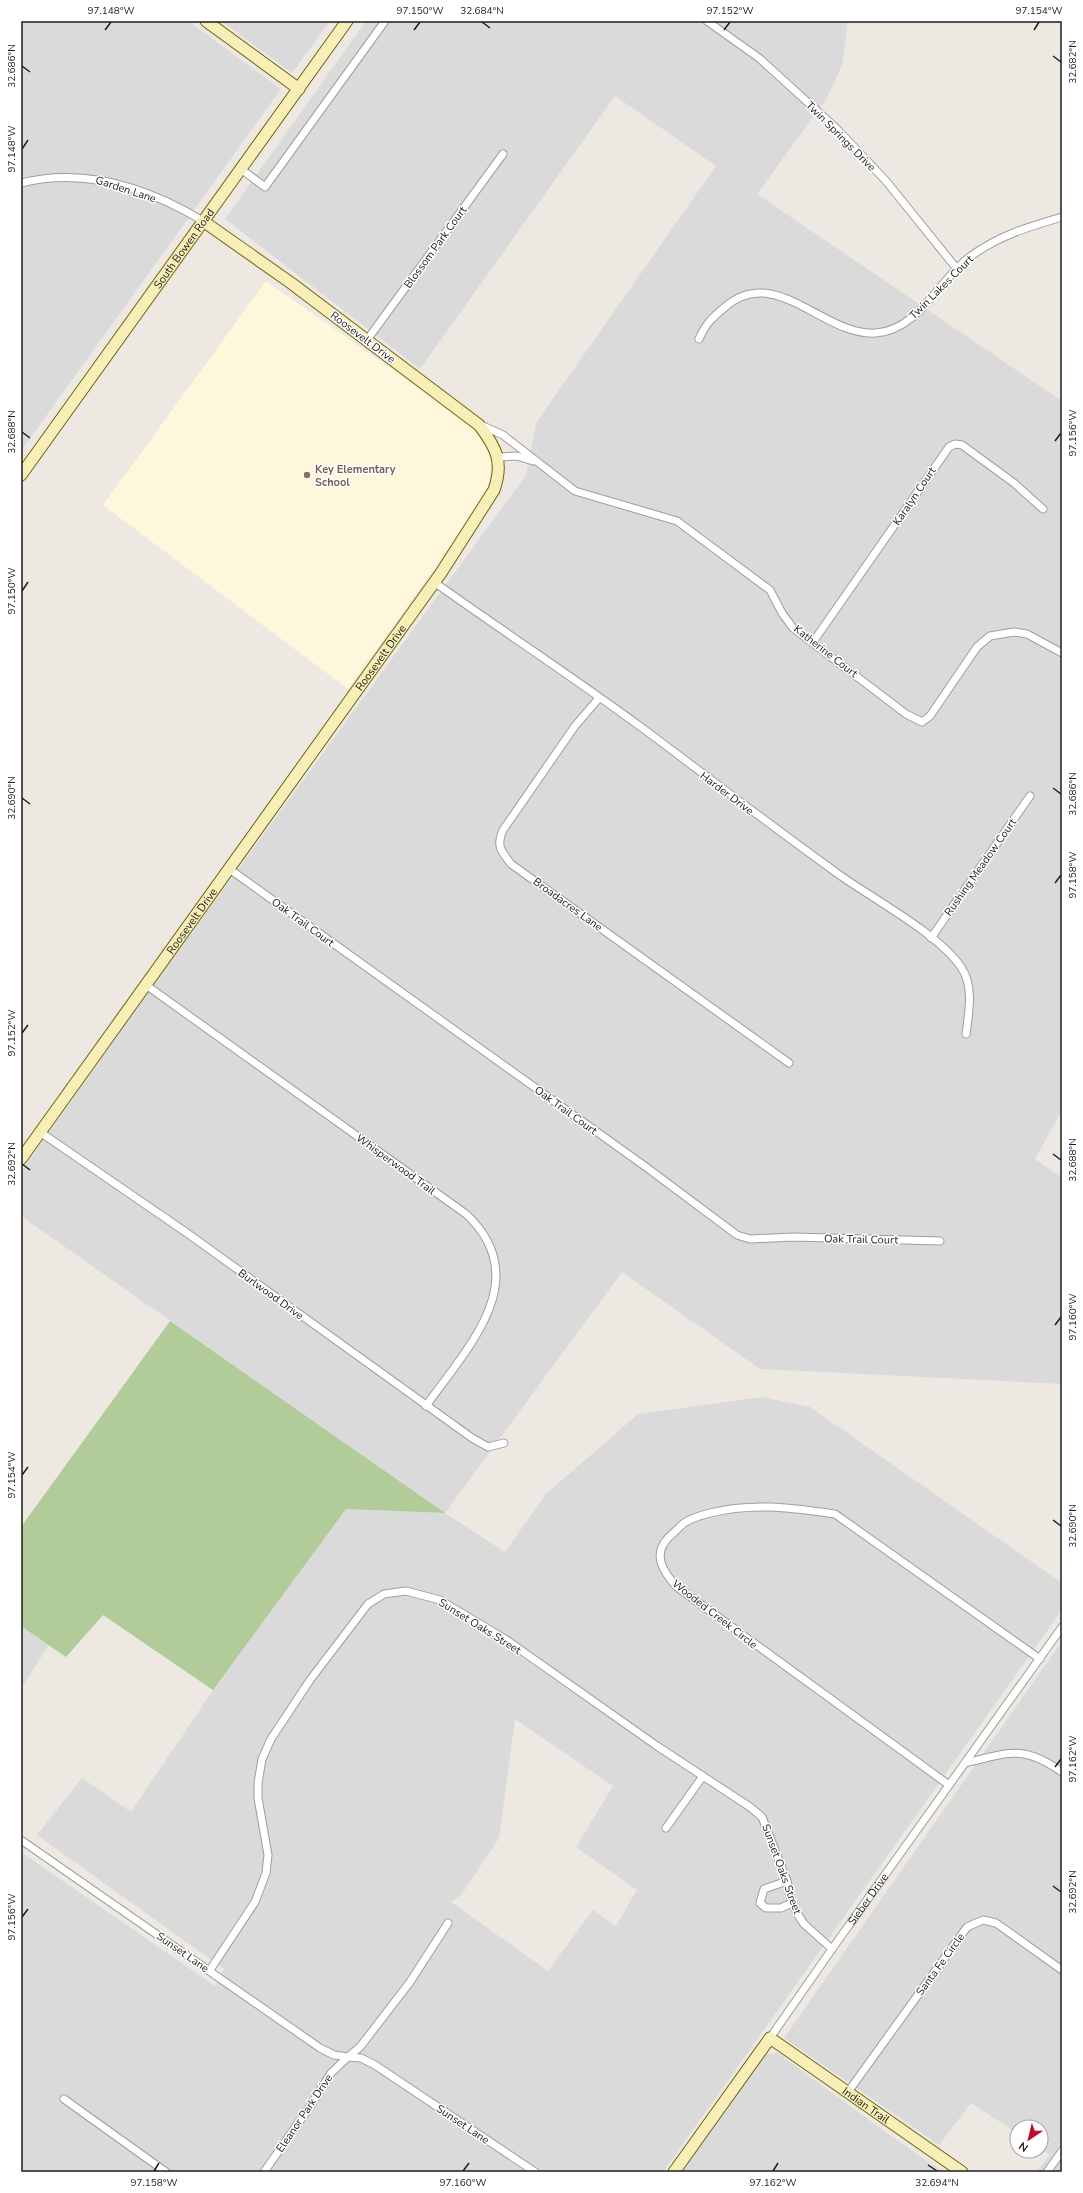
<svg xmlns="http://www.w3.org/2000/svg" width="1083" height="2193" font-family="'Nunito Sans',sans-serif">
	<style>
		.residential { fill: #dbdada; fill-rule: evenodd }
		.education { fill: #fef7dc }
		.forest { fill: #b1cb99 }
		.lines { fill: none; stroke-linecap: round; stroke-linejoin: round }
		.street-casing { stroke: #9e9e9e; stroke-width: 9 }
		.secondary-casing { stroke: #6e6609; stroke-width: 13 }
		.street { stroke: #fff; stroke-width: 7 }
		.secondary { stroke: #f7eeb8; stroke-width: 11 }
		.ticks { fill: none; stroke: #1d1d1d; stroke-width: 1.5 }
		.education-dot { fill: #8d6e63; stroke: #fff; stroke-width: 1.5 }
		.labels { text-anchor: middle; stroke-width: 3; stroke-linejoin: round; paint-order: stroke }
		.street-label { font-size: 11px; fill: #1d1d1d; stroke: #fff }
		.education-label { font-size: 11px; font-weight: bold; fill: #785e54; stroke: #fff; text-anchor: start }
		.neatline { fill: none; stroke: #1d1d1d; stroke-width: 1.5 }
		.ticks-label { font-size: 10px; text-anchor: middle; fill: #1d1d1d }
	</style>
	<rect width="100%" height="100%" fill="#eee8e3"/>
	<!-- residential -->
	<g class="residential">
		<path d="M21,21H188L281,89L21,451Z"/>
		<path d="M221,21H330L292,73Z"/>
		<path d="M366,21H848L842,65L827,98L757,194L1062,401V1110L1035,1159L1062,1178V1384L760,1369L622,1272L445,1513L505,1552L546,1494L638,1414L762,1397L810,1407L1062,1583V1610L663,2172H21V1852L215,1986L224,1969L37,1835L82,1778L131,1812L213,1690L346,1509L444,1513L21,1216V1172L190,935L526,475L536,423L716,166L615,96L420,369L225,219ZM515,1719L613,1786L576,1847L637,1890L616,1926L593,1910L548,1971L451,1902L462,1894L499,1838Z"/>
		<path d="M21,1626L49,1645L21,1688Z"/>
		<path d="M1062,1641V2172H1036L1050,2155L1041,2149V2127H1017V2133L971,2103L939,2145L784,2038Z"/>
		<path d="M778,2053L891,2136L943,2172H677L765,2054Z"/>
	</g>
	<!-- education -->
	<path class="education" d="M266,281L474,427L485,446L492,464L488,486L478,507L348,689L103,505Z"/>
	<!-- forest -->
	<path class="forest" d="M170,1321L445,1513L346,1509L213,1690L103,1615L66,1657L21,1626V1527Z"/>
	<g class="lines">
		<!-- street casing -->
		<g class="street-casing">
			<g id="street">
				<path d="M707,21L759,58L836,128L886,181L957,269"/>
				<path d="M241,169L265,187L385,21"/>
				<path d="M21,183C85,167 148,188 203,221"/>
				<path d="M699,339C706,323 712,318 725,307C776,263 824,337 876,333C919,330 939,279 971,256C1000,235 1028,227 1062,217"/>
				<path d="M367,340L503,154"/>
				<path d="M481,425L503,435L575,491L677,521L770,590L782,613L793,628L906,714L922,722L930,716L977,647L990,636L1014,632L1027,634L1062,653"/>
				<path d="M499,457L517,456L533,461"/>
				<path d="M434,582C504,632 576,679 645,730C708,777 770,825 834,871C869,897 937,932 961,967C974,986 969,1011 966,1034"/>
				<path d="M813,642L949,447L955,444L962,445L1014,483L1043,509"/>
				<path d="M599,698L575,726L503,830C496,846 501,851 511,864L789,1063"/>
				<path d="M228,868L646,1167L737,1235L750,1239L794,1237L940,1241"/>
				<path d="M931,938L1030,796"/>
				<path d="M146,985L466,1214C536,1279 467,1348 426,1406"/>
				<path d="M40,1132L187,1233L472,1438L488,1447L504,1443"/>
				<path d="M965,1763C1009,1753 1022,1744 1062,1772"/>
				<path d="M949,1785L677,1587C664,1573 651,1555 669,1537C674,1533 679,1527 684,1523C692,1518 702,1515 710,1513C753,1502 792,1508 835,1514L1040,1659"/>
				<path d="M666,1828L703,1776"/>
				<path d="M21,1840L320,2048L334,2055L348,2057L360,2047L410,1982L448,1923"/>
				<path d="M787,1881L764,1889L760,1903L766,1908H781L792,1903"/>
				<path d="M210,1970L255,1902L266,1873L268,1855L258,1798V1783L262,1759L271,1739L310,1680L368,1604L384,1594L406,1591L440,1600L505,1639L657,1746L750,1807L762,1817L787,1881L792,1903L800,1918L804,1924L832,1949"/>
				<path id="s1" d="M770,2038L832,1949L1062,1627"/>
				<path d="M848,2092L967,1927L983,1920L996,1923L1062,1970"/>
				<path d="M64,2099L166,2172"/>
				<path d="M264,2172L311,2105L331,2073L348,2057L361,2058L375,2065L535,2172"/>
				<path d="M1047,2172L1062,2151"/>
			</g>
		</g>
		<!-- secondary casing -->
		<g class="secondary-casing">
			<g id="secondary">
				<path d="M206,21L299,89"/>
				<path id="s2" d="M21,475L347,21"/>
				<path id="s3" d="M21,1159L441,573L494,490C504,462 496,447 479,425L291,283L203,221"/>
				<path id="s4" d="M674,2172L770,2038L962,2172"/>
			</g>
		</g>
		<!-- street -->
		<use href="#street" class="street"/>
		<!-- secondary -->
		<use href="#secondary" class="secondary"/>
	</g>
	<!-- ticks -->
	<path class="ticks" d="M482,22L490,28M105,30L111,22M414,30L420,22M724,30L730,22M1034,30L1039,22M1053,56L1061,62M22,66L30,72M22,149L28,140M22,432L30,438M1055,441L1061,433M22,591L28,582M1053,788L1061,794M22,798L30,804M1055,883L1061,875M22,1033L28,1025M1053,1154L1061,1160M22,1164L30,1170M1055,1325L1061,1317M22,1475L28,1467M1053,1520L1061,1526M1055,1767L1061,1759M1053,1886L1061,1892M22,1917L28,1909M928,2165L937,2171M154,2171L159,2163M463,2171L469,2163M773,2171L778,2163"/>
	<!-- markers -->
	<circle class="education-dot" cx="307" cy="475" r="4"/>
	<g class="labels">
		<!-- street labels -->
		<g class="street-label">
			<text transform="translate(841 136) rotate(45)" y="4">Twin Springs Drive</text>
			<text transform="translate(126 189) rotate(18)" y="4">Garden Lane</text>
			<text transform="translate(435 247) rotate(-54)" y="4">Blossom Park Court</text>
			<text dy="4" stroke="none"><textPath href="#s2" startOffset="279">South Bowen Road</textPath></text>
			<text transform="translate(941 287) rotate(-45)" y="4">Twin Lakes Court</text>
			<text transform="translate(363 337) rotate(37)" y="4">Roosevelt Drive</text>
			<text transform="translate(914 496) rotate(-56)" y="4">Karalyn Court</text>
			<text transform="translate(826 651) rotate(38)" y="4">Katherine Court</text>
			<text dy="4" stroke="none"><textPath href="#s3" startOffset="617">Roosevelt Drive</textPath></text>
			<text transform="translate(727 793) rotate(37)" y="4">Harder Drive</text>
			<text transform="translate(980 867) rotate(-55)" y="4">Rushing Meadow Court</text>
			<text transform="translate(568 904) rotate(36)" y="4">Broadacres Lane</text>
			<text dy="4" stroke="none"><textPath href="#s3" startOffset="293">Roosevelt Drive</textPath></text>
			<text transform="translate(303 922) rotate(36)" y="4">Oak Trail Court</text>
			<text transform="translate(566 1110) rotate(36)" y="4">Oak Trail Court</text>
			<text transform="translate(396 1164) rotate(36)" y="4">Whisperwood Trail</text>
			<text transform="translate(861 1239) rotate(1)" y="4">Oak Trail Court</text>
			<text transform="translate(271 1294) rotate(36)" y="4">Burlwood Drive</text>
			<text transform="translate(715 1614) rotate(38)" y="4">Wooded Creek Circle</text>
			<text transform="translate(480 1626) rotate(32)" y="4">Sunset Oaks Street</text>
			<text transform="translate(782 1869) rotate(70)" y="4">Sunset Oaks Street</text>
			<text dy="4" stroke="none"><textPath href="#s1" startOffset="170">Sieber Drive</textPath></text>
			<text transform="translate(183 1952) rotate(35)" y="4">Sunset Lane</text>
			<text transform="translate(940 1964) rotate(-54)" y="4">Santa Fe Circle</text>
			<text dy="4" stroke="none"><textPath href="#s4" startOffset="282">Indian Trail</textPath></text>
			<text transform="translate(304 2113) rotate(-56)" y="4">Eleanor Park Drive</text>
			<text transform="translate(463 2124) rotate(34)" y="4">Sunset Lane</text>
		</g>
		<!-- education labels -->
		<g class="education-label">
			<text x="315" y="473">Key Elementary<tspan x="315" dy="13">School</tspan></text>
		</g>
	</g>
	<!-- border -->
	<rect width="1083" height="2193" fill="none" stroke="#ffffff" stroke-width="44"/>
	<!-- north arrow -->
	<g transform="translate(1029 2139) rotate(215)"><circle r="19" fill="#ffffff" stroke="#a5a5a5"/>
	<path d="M0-3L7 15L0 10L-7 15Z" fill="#c2082b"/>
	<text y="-6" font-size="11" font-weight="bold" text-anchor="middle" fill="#1d1d1d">N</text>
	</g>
	<rect x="22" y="22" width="1039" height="2149" class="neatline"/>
	<g class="ticks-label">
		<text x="111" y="14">97.148°W</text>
		<text x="420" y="14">97.150°W</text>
		<text x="482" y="14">32.684°N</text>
		<text x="730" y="14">97.152°W</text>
		<text x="1039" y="14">97.154°W</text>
		<text transform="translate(1072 62) rotate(-90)" y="4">32.682°N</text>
		<text transform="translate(11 66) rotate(-90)" y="4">32.686°N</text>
		<text transform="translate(11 149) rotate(-90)" y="4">97.148°W</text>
		<text transform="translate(11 432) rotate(-90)" y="4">32.688°N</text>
		<text transform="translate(1072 433) rotate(-90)" y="4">97.156°W</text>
		<text transform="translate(11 591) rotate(-90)" y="4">97.150°W</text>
		<text transform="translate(1072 794) rotate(-90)" y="4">32.686°N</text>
		<text transform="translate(11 798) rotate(-90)" y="4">32.690°N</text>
		<text transform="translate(1072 875) rotate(-90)" y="4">97.158°W</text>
		<text transform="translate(11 1033) rotate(-90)" y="4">97.152°W</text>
		<text transform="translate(1072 1160) rotate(-90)" y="4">32.688°N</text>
		<text transform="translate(11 1164) rotate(-90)" y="4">32.692°N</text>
		<text transform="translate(1072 1317) rotate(-90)" y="4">97.160°W</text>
		<text transform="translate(11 1475) rotate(-90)" y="4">97.154°W</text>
		<text transform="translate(1072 1526) rotate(-90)" y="4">32.690°N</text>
		<text transform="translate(1072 1759) rotate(-90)" y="4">97.162°W</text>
		<text transform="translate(1072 1892) rotate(-90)" y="4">32.692°N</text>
		<text transform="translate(11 1917) rotate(-90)" y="4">97.156°W</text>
		<text x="154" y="2186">97.158°W</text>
		<text x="463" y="2186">97.160°W</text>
		<text x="773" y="2186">97.162°W</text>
		<text x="937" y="2186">32.694°N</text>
	</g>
</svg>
